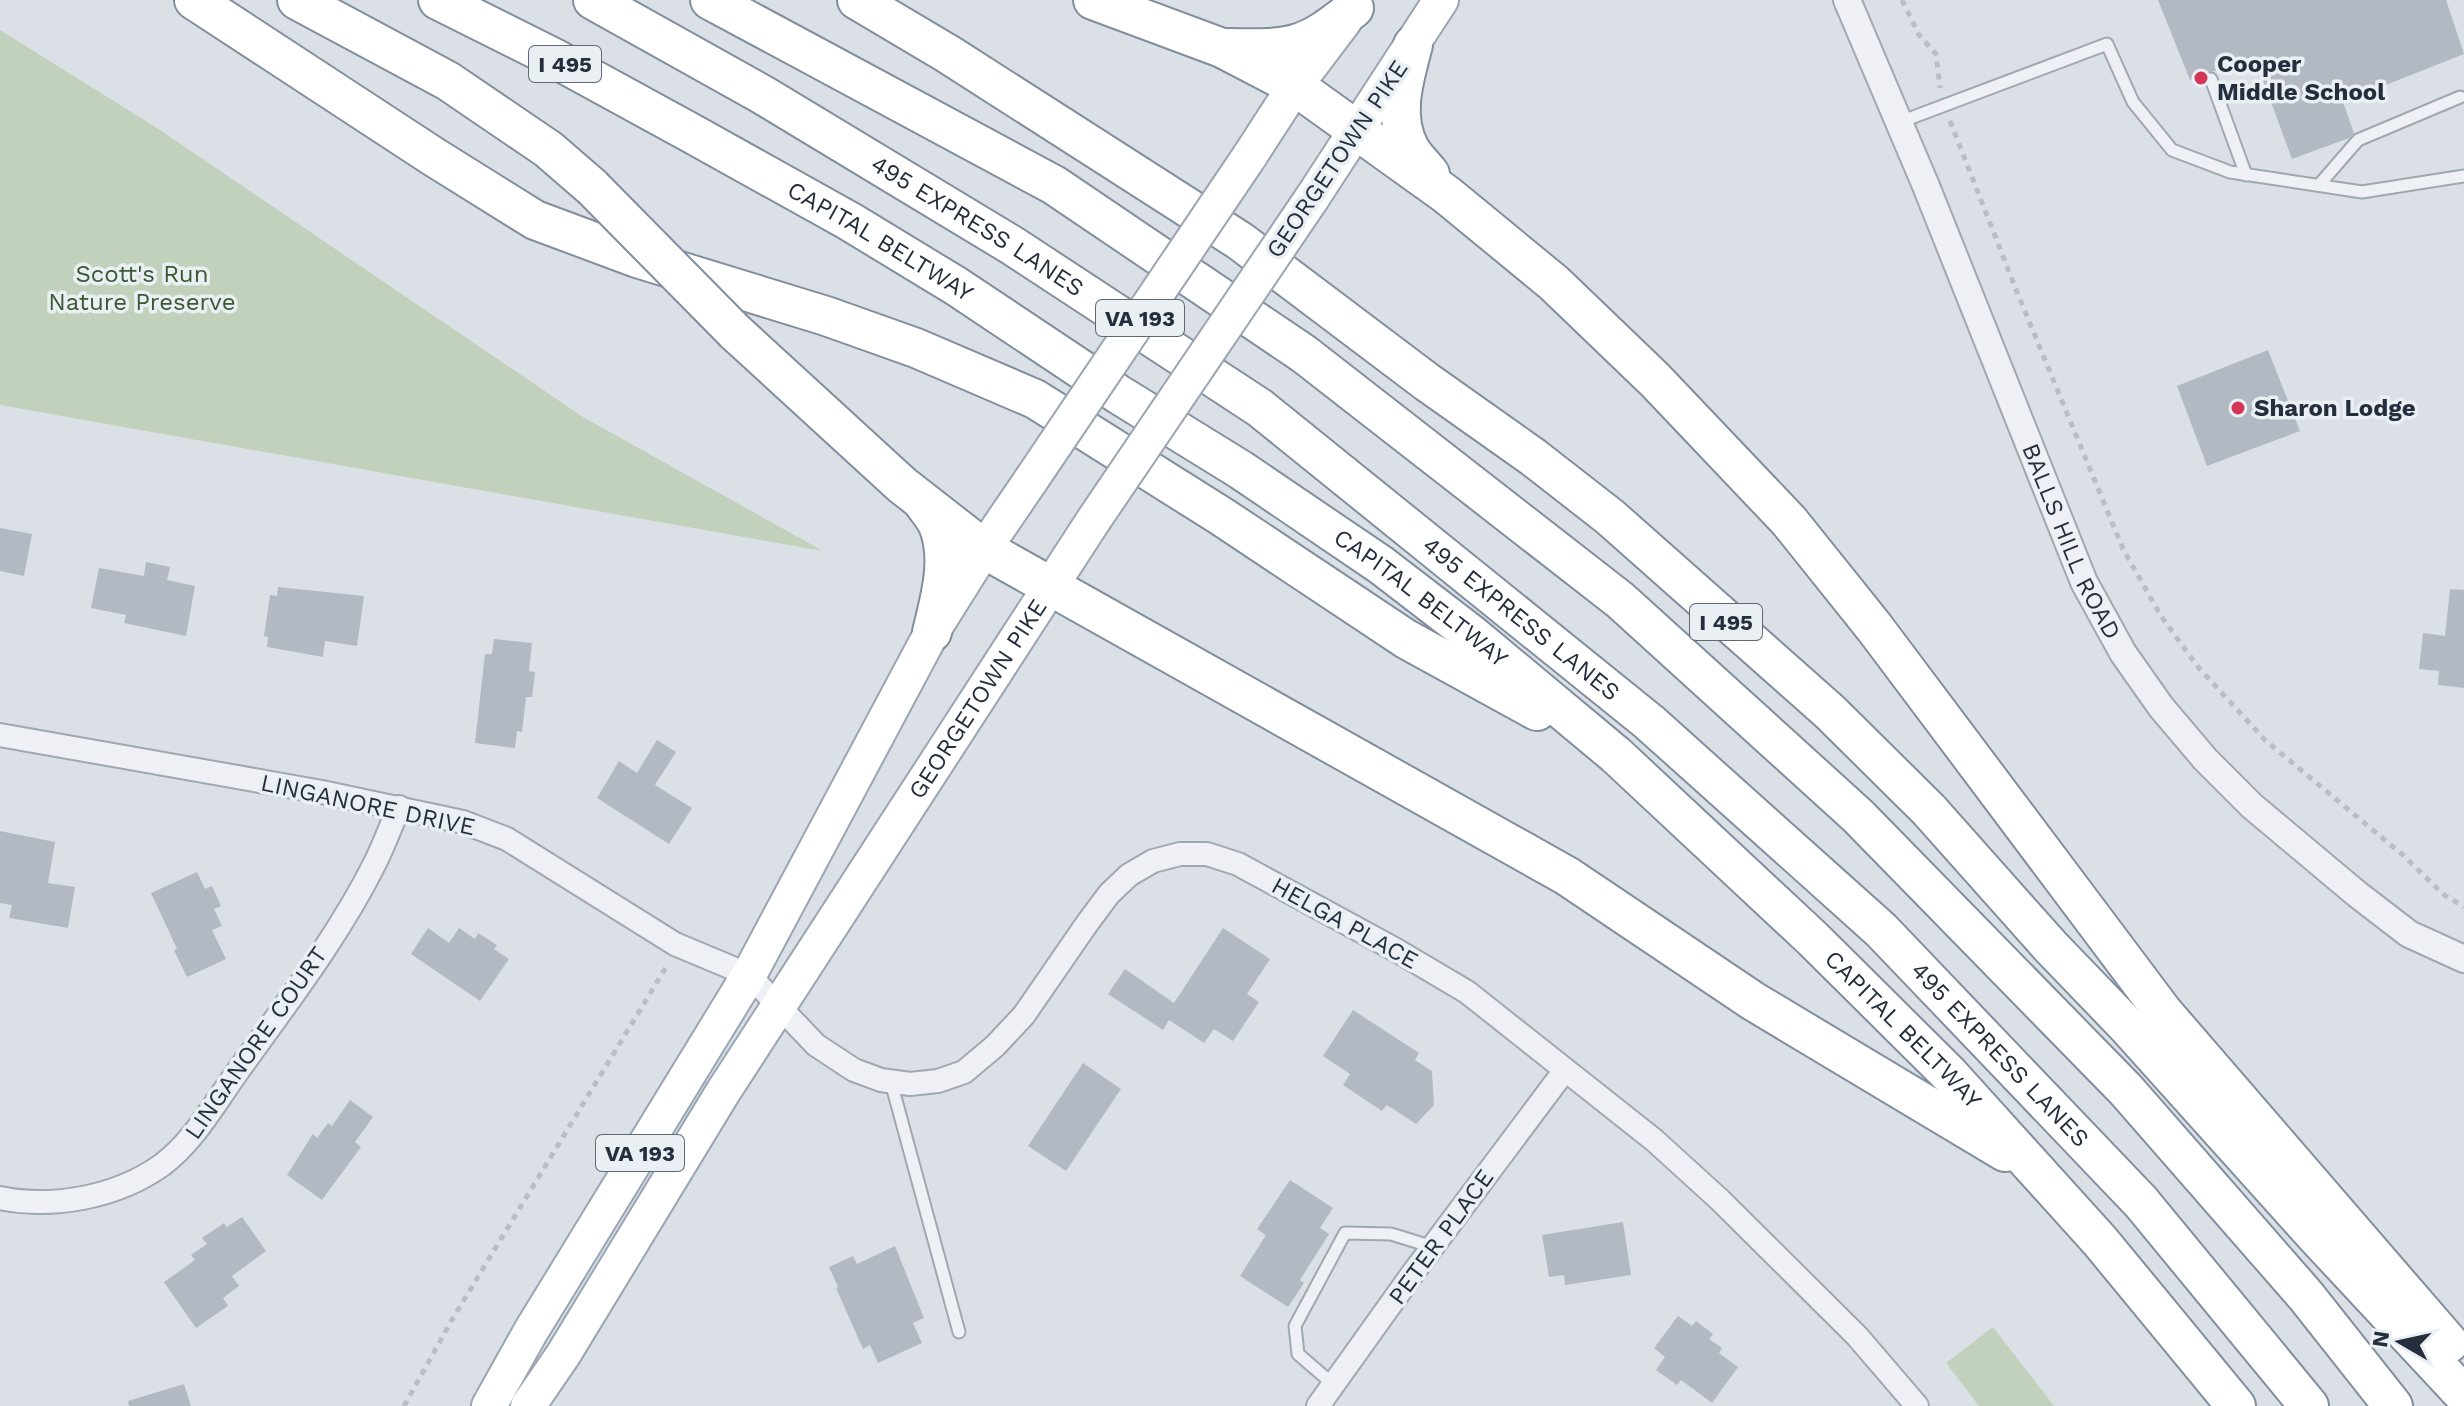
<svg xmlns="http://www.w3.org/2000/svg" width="2464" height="1406" font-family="'Work Sans',sans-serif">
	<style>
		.green { fill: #c2d1bb }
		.building { fill: #b2b9c3 }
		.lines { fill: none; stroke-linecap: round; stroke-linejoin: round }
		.service-casing { stroke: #a0a7b0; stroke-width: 15 }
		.minor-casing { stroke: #a0a7b0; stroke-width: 26 }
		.tertiary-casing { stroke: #a0a7b0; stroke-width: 30 }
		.primary-casing { stroke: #9aa5b3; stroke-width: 38 }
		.motorway-casing { stroke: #818e9e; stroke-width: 42 }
		.path { stroke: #b9bec5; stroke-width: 5; stroke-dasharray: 6 6; stroke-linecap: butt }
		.service { stroke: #eef0f5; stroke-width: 11 }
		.minor { stroke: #eef0f5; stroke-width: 22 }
		.tertiary { stroke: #eef0f5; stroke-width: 26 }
		.primary { stroke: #fff; stroke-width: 34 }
		.motorway { stroke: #fff; stroke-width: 38 }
		.primary-bridge-casing { stroke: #9aa5b3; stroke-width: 38; stroke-linecap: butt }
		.motorway-bridge-casing { stroke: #818e9e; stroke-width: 42; stroke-linecap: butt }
		.primary-bridge { stroke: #fff; stroke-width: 34 }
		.motorway-bridge { stroke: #fff; stroke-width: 38 }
		.poi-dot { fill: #d53655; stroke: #eaeff4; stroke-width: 3 }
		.labels { text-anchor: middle; stroke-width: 7; stroke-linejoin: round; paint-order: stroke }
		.shield { fill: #eaeff4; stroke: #5f6874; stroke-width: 2 }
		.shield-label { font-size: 22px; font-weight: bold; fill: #242e3d }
		.poi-label { font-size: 24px; font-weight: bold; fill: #242e3d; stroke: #eaeff4; text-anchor: start }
		.street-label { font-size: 24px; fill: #242e3d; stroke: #eaeff4 }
		.park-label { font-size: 24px; fill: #3a5931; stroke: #eaeff4 }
	</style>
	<rect width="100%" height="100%" fill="#dbe0e6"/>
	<!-- green -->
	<g class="green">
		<path d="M0,30L157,128L583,417L823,551L0,405Z"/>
		<path d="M1993,1327L2054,1406H1979L1946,1363Z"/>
	</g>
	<!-- building -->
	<g class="building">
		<path d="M2158,0H2446L2464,54L2343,102L2354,133L2349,138L2292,159L2254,56L2190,80Z"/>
		<path d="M2268,350L2300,431L2207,466L2177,386Z"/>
		<path d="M0,528L32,534L24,576L0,571Z"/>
		<path d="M146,562L170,567L167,580L195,586L186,636L124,623L126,615L91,608L99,568L144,576Z"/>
		<path d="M278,587L364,596L357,646L325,641L323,657L267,647L268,637L264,636L270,595L277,596Z"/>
		<path d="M2450,589L2464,590V688L2438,685L2439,671L2419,669L2423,633L2445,636Z"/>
		<path d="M494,639L532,643L529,671L535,672L532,697H526L522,732L517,731L515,748L475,743L485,654H492Z"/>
		<path d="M657,740L676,752L655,785L692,808L669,844L597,798L619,761L637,773Z"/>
		<path d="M0,831L55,842L48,883L75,887L68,928L9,918L12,905L0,903Z"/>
		<path d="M197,872L205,889L212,886L221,906L214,909L222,926L212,930L226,959L187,977L174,950L177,949L151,893Z"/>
		<path d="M428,928L449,943L459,928L475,939L478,933L497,945L494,949L509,959L480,1001L411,954Z"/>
		<path d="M1223,928L1270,959L1247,994L1259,1002L1233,1041L1214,1029L1204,1043L1169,1020L1163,1030L1108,994L1125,969L1174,1003Z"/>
		<path d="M1353,1010L1419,1053L1415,1060L1432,1071L1434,1105L1416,1124L1387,1105L1382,1111L1343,1085L1350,1074L1323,1056Z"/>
		<path d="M1083,1063L1121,1089L1066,1171L1028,1146Z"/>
		<path d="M350,1100L373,1117L355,1142L361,1147L322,1200L287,1175L313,1134L317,1138L328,1123L332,1126Z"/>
		<path d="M1290,1180L1333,1208L1320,1228L1329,1234L1300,1280L1304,1283L1288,1307L1240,1276L1266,1235L1257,1229Z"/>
		<path d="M242,1217L266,1251L232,1276L239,1286L223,1298L228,1306L196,1328L164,1282L195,1260L191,1255L207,1244L202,1238L224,1223L227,1227Z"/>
		<path d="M1623,1222L1631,1275L1565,1285L1564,1275L1549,1277L1542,1235Z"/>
		<path d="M895,1246L924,1318L913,1323L922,1343L878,1363L870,1345L863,1349L836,1288L838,1287L829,1267L853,1256L857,1264Z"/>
		<path d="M1678,1316L1692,1326L1696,1321L1713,1334L1709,1339L1722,1348L1719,1353L1738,1367L1712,1403L1681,1380L1677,1385L1656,1370L1665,1357L1654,1348Z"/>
		<path d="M184,1384L191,1406H129L128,1401Z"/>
	</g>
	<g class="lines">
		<!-- service casing -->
		<g class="service-casing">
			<g id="service">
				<path d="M2211,79L2246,175"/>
				<path d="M1900,122L2107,44L2133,102L2172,150L2230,172L2362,192L2464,176"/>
				<path d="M2319,185L2358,140L2460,97"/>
				<path d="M891,1082L959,1332"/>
				<path d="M1334,1385L1298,1354L1295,1326L1345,1233L1391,1234L1433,1247"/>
			</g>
		</g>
		<!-- minor casing -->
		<g class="minor-casing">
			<g id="minor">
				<path d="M0,735L322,792L463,822L507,839L675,944L749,975L816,1045L854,1070L881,1080L910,1084L938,1081L964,1072L995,1046L1024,1015L1086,925L1109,894L1129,875L1153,861L1180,854H1207L1238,864L1396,950L1467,992L1654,1140L1720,1200L1857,1336L1917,1406"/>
				<path d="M0,1198C54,1209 117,1197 162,1165C194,1141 215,1103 238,1071C286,1004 338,937 375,863C384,845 391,826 399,807"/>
				<path d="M1318,1406L1413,1273L1565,1070"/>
			</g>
		</g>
		<!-- tertiary casing -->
		<g class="tertiary-casing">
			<g id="tertiary">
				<path id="s1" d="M1847,0L1926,186L2084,582L2123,653L2161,707L2205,759L2252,806L2357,894L2409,934L2464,959"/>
			</g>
		</g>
		<!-- primary casing -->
		<g class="primary-casing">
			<g id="primary">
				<path d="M1249,157L1295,86L1345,20"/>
				<path d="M1312,198L1441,0"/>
				<path d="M489,1406L531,1331L749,975L932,632L984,549L1031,480"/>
				<path id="s2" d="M528,1406L563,1355L723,1092L1093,521"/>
			</g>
		</g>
		<!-- motorway casing -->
		<g class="motorway-casing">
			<g id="motorway">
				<path d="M194,0L434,157L535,220L637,258L826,316L916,348L1035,399L1221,516L1406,639L1537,711"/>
				<path d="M297,0L448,81L548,149L592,187"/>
				<path id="s3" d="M438,0L552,57L691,133L849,221L956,286L1118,394L1241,470L1381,565L1472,635L1616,755L1813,939L1949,1074L2100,1241L2236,1406"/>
				<path id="s4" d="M593,0L763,95L1013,246L1260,408L1649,722L1881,930L2141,1202L2309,1406"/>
				<path d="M710,0L1054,185L1304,354L1620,600L1858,816L2126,1090L2306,1296L2393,1406"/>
				<path d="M857,0L948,54L1240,241L1427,382L1533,457L1610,517L1830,712L1929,810L2050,946L2128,1027L2314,1234L2464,1395"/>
				<path d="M1093,0L1222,48L1295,86L1447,195L1554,283L1655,380L1789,521L1874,627L2163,1012L2449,1343"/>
				<path d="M1413,45C1404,79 1392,116 1410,149C1415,158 1424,166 1430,174"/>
				<path d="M1229,48C1292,49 1304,49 1354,8"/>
				<path d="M735,332L902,485L984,549L1567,876L1753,1001L2005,1152"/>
				<path d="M924,504C929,511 935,518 938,525C952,559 940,599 932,632"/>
			</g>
		</g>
		<!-- path -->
		<g class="path">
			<path d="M1902,0L1919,35L1936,54L1940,88"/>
			<path d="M1950,121L2017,292L2123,549L2161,616L2198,667L2265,740L2404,856L2443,894L2464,907"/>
			<path d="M404,1406L453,1318L668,964"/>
		</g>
		<!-- service -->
		<use href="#service" class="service"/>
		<!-- minor -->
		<use href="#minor" class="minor"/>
		<!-- tertiary -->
		<use href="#tertiary" class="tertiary"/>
		<!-- primary -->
		<use href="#primary" class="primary"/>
		<!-- motorway -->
		<use href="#motorway" class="motorway"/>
		<!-- primary-bridge casing -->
		<g class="primary-bridge-casing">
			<g id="primary-bridge">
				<path d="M1031,480L1249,157"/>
				<path d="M1093,521L1312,198"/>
			</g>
		</g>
		<!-- motorway-bridge casing -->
		<g class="motorway-bridge-casing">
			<path id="motorway-bridge" d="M592,187L735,332"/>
		</g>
		<!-- primary-bridge -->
		<use href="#primary-bridge" class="primary-bridge"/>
		<!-- motorway-bridge -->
		<use href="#motorway-bridge" class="motorway-bridge"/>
	</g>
	<!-- markers -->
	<g class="poi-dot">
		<circle cx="2201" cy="78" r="8"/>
		<circle cx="2238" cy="408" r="8"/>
	</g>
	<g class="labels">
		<!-- shield labels -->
		<g class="shield">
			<rect x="529" y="46" width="72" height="36" rx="6"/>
			<rect x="1096" y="300" width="88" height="36" rx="6"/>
			<rect x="1690" y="604" width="72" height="36" rx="6"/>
			<rect x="596" y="1135" width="88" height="36" rx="6"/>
		</g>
		<g class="shield-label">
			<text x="565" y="72">I 495</text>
			<text x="1140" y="326">VA 193</text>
			<text x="1726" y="630">I 495</text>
			<text x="640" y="1161">VA 193</text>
		</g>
		<!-- poi labels -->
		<g class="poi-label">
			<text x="2217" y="72">Cooper<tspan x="2217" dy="28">Middle School</tspan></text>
			<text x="2254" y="416">Sharon Lodge</text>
		</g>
		<!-- street labels -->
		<g class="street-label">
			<text transform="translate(1337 159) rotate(-56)" y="8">GEORGETOWN PIKE</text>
			<text dy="8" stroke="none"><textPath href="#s4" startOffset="446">495 EXPRESS LANES</textPath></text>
			<text dy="8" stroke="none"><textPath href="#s3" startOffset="504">CAPITAL BELTWAY</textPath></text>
			<text dy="8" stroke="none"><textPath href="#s1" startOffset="586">BALLS HILL ROAD</textPath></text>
			<text dy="8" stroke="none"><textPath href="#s3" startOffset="1152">CAPITAL BELTWAY</textPath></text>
			<text dy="8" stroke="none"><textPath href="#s4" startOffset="1118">495 EXPRESS LANES</textPath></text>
			<text dy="8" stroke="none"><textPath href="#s2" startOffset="838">GEORGETOWN PIKE</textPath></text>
			<text transform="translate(368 805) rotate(12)" y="8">LINGANORE DRIVE</text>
			<text transform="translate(1345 923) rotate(29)" y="8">HELGA PLACE</text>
			<text dy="8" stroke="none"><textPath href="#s3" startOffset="1800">CAPITAL BELTWAY</textPath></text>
			<text transform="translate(256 1043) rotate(-55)" y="8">LINGANORE COURT</text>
			<text dy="8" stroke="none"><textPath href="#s4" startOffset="1766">495 EXPRESS LANES</textPath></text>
			<text transform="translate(1441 1237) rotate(-54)" y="8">PETER PLACE</text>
		</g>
		<!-- park labels -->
		<g class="park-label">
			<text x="142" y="282">Scott's Run<tspan x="142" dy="28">Nature Preserve</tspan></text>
		</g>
	</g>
	<!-- north arrow -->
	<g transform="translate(2400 1342) rotate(279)" stroke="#eaeff4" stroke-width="6" paint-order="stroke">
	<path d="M0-6L14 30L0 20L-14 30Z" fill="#242e3d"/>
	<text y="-12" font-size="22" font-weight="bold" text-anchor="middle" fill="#242e3d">N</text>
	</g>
</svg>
